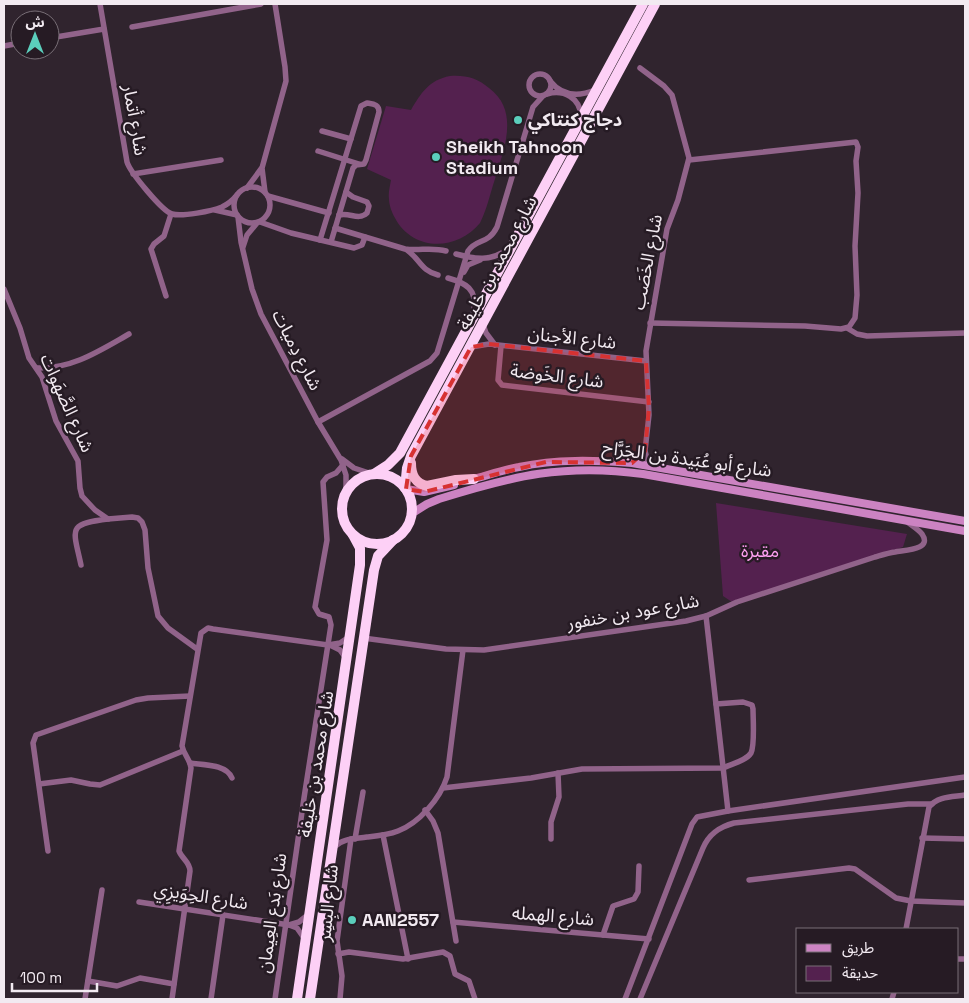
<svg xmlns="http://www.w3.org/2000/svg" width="969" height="1003" font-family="'Space Grotesk','Noto Sans Arabic',sans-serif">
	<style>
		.green { fill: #54214f }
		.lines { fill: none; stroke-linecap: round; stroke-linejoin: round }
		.street { stroke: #91638a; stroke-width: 5.5 }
		.secondary { stroke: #cc83c2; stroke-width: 8 }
		.highway { stroke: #fdd0f6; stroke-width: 10 }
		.marked { fill: #d73232; fill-opacity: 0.2; stroke: #d73232; stroke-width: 4; stroke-dasharray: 10 6; stroke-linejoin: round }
		.poi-dot { fill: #5bcebc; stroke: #261b24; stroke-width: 2 }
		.labels { text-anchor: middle; stroke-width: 5; stroke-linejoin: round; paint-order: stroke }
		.street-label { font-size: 18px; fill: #f2eaf1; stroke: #261b24 }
		.poi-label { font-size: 18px; font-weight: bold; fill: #f2eaf1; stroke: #261b24; text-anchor: start }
		.park-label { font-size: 18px; fill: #fc9ff0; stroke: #261b24 }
	</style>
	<rect width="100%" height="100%" fill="#30242e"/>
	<!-- green -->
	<g class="green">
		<path d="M450,76C466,75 477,78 489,88C520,111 504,149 495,179C490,194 487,209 480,223C457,251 413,252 395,218C392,213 389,205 389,199C388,193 390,186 391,180L367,169L386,106L411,110C421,93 429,80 450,76Z"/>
		<path d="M716,503L907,534L903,547L732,602L723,596Z"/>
	</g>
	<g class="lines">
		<!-- street -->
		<g class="street">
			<path d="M100,4L127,162C130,172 162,211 172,214C182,217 212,211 222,207C228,204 233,200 237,195"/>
			<path d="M132,27L261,4"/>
			<path d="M50,38L104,29"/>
			<path d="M4,46L20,43"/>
			<path d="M640,68L664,86L672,95L689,158L678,200L667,229L646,351L649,415L645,451L647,459L653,465"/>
			<circle cx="540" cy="85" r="11"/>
			<path d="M550,81C562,96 578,97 595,90"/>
			<path d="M547,94C564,89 580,98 581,116"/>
			<path d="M322,131L351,139"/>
			<path d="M318,151L359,164"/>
			<path d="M133,174L221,160"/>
			<circle cx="252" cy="205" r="18"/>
			<path d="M247,188L261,169"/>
			<path d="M265,192L262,168L286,81L285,67L275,4"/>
			<path d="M268,196L329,213"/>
			<path d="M215,210L237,215"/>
			<path d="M339,215C350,212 358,221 367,213L369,206L367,202L353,197L346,192"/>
			<path d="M238,217L241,242L252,289L261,314L318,422L341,460L346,475V491"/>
			<path d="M260,222L291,233L354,248L362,245L365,237"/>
			<path d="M335,228L405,249C419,251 432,247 446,251"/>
			<path d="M320,240L361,106L367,103C373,104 379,104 379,112L366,160L364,164L356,165L353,168L331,242"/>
			<path d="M243,247L247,235L257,223"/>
			<path d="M407,250C420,259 421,271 438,275"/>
			<path d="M456,254C475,259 491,262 508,249"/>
			<path d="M464,272L468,265L480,260"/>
			<path d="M448,278C466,283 477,289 474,310"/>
			<path d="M4,289L20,328L29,358L42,377L56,421L78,461L80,488L82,496L95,510L108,519L132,517L138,518L142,522L145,530L148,568L158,616L168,628L197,649"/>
			<path d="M166,296L151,249L154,244L164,236L171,214"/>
			<path d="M650,323L805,326L841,329L849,327L855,318L857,295L855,246L858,193L856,161L858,147L856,142L689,160"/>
			<path d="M483,324L486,333L495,345"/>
			<path d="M847,328L857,334L867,336L965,333"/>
			<path d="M501,346L498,380L502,385L649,402"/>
			<path d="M471,347L489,344L646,361"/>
			<path d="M37,368C72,369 99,351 129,334"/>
			<path d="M318,422L430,361L437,353L468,251C477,238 488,245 497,227L533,107L543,96"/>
			<path d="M342,459L354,468L372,474"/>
			<path d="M81,565C73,528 67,524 108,519"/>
			<path d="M706,616L728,811"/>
			<path d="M363,638L446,649L484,650L686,621L706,616L737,602L875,557C882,555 888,553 895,552C904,550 933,550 922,534C918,529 911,525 906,521"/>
			<path d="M330,645L340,650L346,658"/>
			<path d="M190,763C204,765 226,764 232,778"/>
			<path d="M39,784L71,780L90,784L100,785L183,751"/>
			<path d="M443,788L531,778L582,769L723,768C731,764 746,761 751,753C755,745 753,719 753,709L752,705L743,702L716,704"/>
			<path d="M425,810L433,821L438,833L456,941"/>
			<path d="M383,835L408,959"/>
			<path d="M922,838L965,839"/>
			<path d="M355,839L363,792"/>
			<path d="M551,839V822L559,797L558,773"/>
			<path d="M334,847C343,838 355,839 367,837C377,836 388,835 398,831C419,823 440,799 447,777L463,650"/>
			<path d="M48,851L33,743L36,735L136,700L148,698L190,696"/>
			<path d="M749,880L849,868L855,869L896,898L911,901L965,903"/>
			<path d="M139,902L289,925L297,928L304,938"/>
			<path d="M453,922L649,939"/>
			<path d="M289,925L299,922L309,914"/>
			<path d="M906,929L929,807C938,796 952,797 965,795"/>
			<path d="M603,935L613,906L634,899L638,892L639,866"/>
			<path d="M338,954L349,952L403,959L443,952L450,956L455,974L469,981L475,999"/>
			<path d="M958,959H965"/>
			<path d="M88,981L117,986L140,978L174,984"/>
			<path d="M85,999L102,890"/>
			<path d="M172,999L190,871C190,862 182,859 179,851L191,768C190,759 184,755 182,746L201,633L208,628L213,629L328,645L340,643L349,637"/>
			<path d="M211,999L223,915"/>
			<path d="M275,999L304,798L331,625L329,617L319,614L315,607L327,540L323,482L327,477L336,473L343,465"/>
			<path d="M340,999L342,976L337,941L351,839"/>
			<path d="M625,999L692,824L697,817L728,811L965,777"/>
			<path d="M640,999L703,848C709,834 719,827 734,823L908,804H932"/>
			<path d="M892,999L894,992"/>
		</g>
		<!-- secondary -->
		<g class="secondary">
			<path d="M470,480C486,476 502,470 519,467C557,459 593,460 632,463L965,521"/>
			<path d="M406,489L424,492L454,485"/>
			<path d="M411,514L427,504L439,499C512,476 565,463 643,474L965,531"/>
		</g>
		<!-- highway -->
		<g class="highway">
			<path d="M411,463C411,475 415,483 427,486L456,480L474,479"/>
			<circle cx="377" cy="509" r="35"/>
			<path d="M374,474L388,465L400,453L643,4"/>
			<path d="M405,488L407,468L411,456L655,4"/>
			<path d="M297,999L360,565V548L353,535"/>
			<path d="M310,999L374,570L378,556L393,540"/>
		</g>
	</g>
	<!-- marked area -->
	<path class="marked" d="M489,344L646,361L649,408L645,451L632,463L546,462L424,492L406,489L411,456L471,347Z"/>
	<!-- markers -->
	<g class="poi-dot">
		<circle cx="518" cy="120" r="5"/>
		<circle cx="436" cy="157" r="5"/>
		<circle cx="352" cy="920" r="5"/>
	</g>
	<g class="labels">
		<!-- street labels -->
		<g class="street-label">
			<text transform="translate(135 120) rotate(80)" y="6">شارع أتمار</text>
			<text transform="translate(647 262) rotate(-79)" y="6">شارع الخَصَب</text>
			<text transform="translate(497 263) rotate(-62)" y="6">شارع محمد بن خليفة</text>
			<text transform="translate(572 338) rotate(6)" y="6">شارع الأجنان</text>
			<text transform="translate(297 350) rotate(63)" y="6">شارع دِميات</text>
			<text transform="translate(557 376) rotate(7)" y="6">شارع الخَوضة</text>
			<text transform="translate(67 403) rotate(66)" y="6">شارع الصَّهَوات</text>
			<text transform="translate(687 459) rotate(8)" y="6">شارع أبو عُبَيدة بن الجَرَّاح</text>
			<text transform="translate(633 612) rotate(-10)" y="6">شارع عود بن خنفور</text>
			<text transform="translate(316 764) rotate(-81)" y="6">شارع محمد بن خليفة</text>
			<text transform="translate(201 896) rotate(9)" y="6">شارع الحِوَيزِي</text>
			<text transform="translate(328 903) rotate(-84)" y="6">شارع البِسِر</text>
			<text transform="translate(272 913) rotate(-82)" y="6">شارع بَدع العِيمان</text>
			<text transform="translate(553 916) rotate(5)" y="6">شارع الهمله</text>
		</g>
		<!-- poi labels -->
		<g class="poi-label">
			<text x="528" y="126">دجاج كنتاكي</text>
			<text x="446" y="153">Sheikh Tahnoon<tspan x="446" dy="21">Stadium</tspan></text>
			<text x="362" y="926">AAN2557</text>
		</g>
		<!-- park labels -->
		<g class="park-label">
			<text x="760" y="557">مقبرة</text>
		</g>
	</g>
	<!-- border -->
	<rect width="969" height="1003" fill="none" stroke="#f2eaf1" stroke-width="10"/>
	<!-- legend -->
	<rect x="796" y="928" width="162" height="65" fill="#261b24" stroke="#786e76"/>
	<rect x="806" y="944" width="25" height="8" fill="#cc83c2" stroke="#786e76"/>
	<text x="842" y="953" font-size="15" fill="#f2eaf1">طريق</text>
	<rect x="806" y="966" width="25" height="15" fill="#54214f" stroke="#786e76"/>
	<text x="842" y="978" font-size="15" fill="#f2eaf1">حديقة</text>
	<!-- north arrow -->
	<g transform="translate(35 35)"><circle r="24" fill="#261b24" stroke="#786e76"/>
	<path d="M0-4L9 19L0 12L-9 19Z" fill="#5bcebc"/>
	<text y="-8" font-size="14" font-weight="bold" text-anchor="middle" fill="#f2eaf1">ش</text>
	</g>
	<!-- scale -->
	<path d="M12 983v8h85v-8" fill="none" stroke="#f2eaf1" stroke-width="2.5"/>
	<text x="20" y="983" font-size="15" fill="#f2eaf1" stroke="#261b24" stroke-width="4" paint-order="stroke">100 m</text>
</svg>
